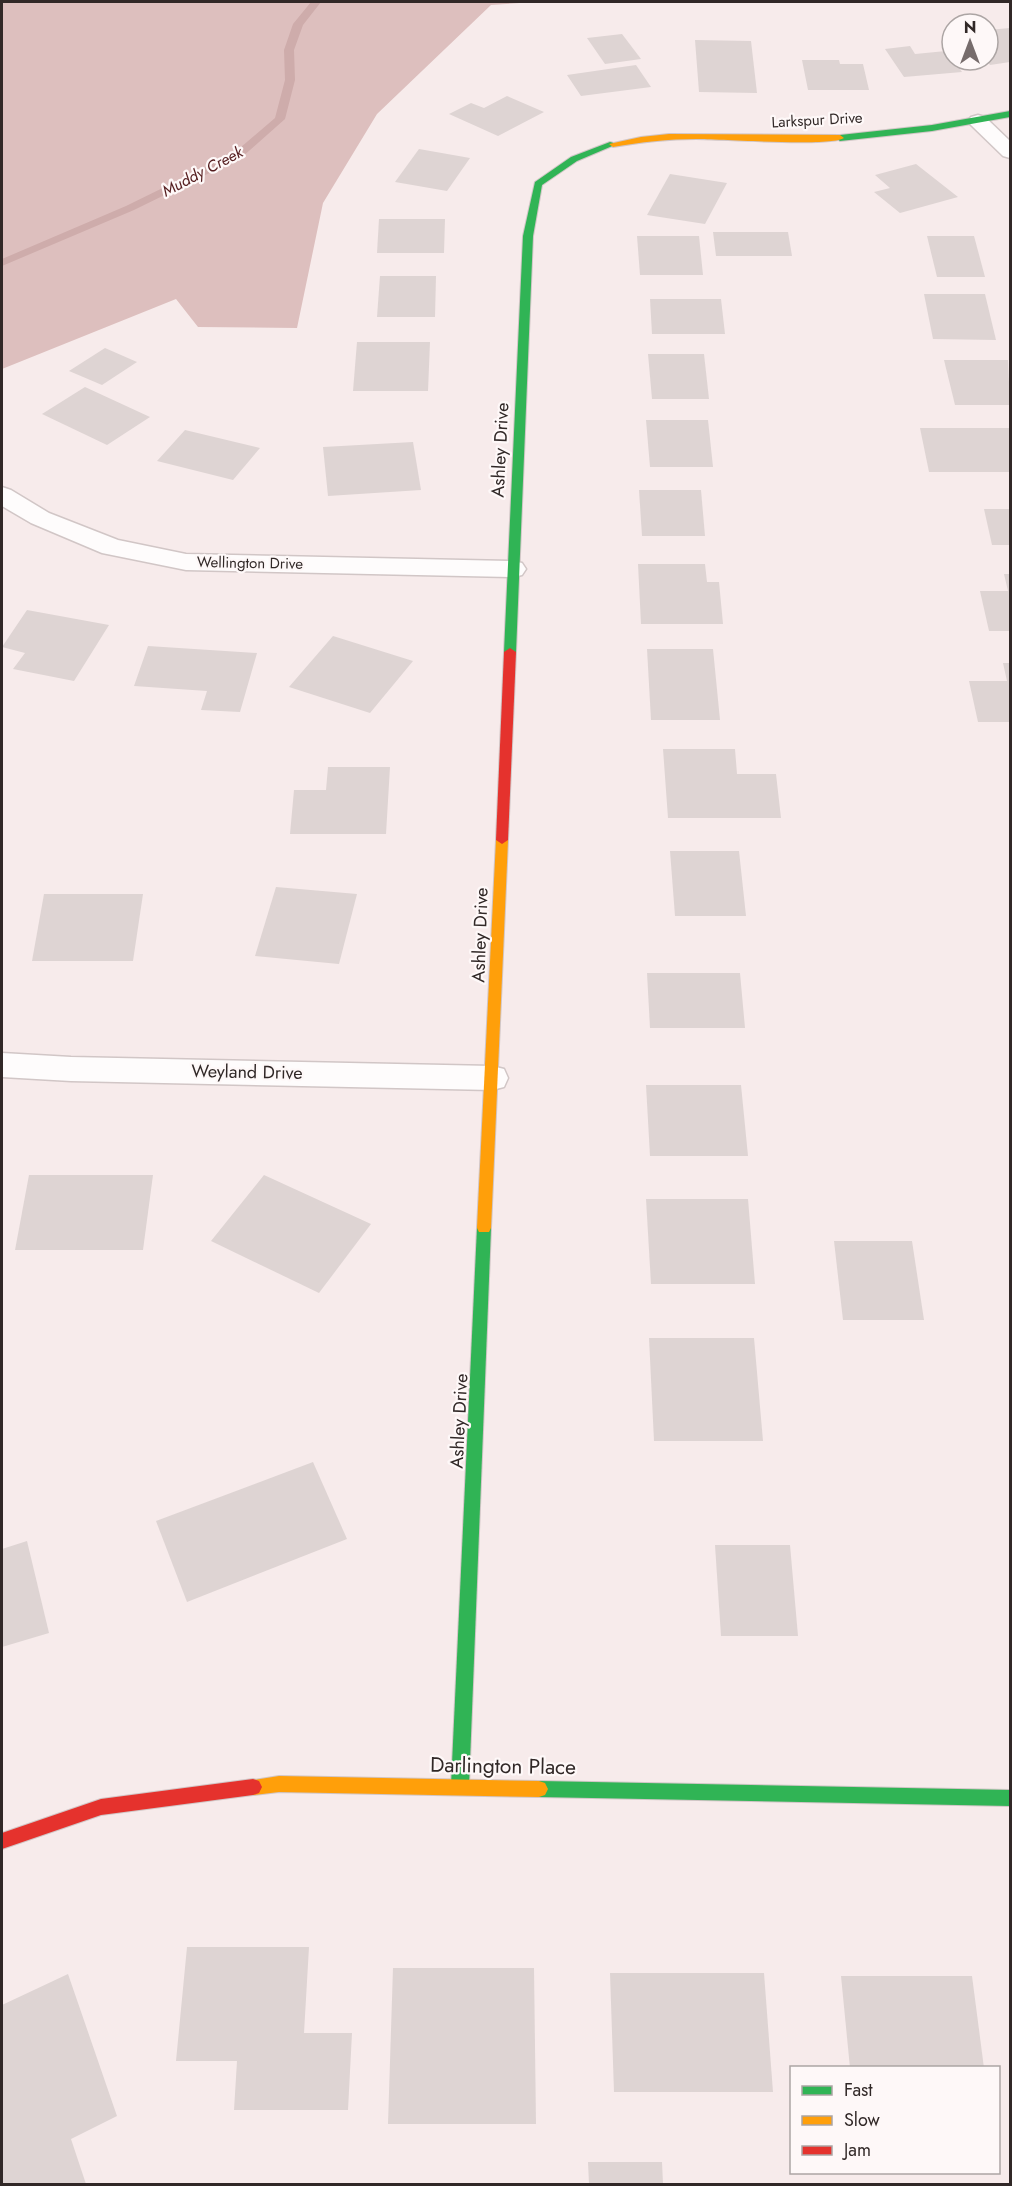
<svg xmlns="http://www.w3.org/2000/svg" width="1012" height="2186" font-family="Jost,sans-serif">
	<style>
		.forest { fill: #ddbfbe }
		.lines { fill: none; stroke-linecap: round; stroke-linejoin: round }
		.stream { fill: #ceacab; fill-rule: evenodd }
		.building { fill: #ded4d3 }
		.street-casing { stroke: #d1c6c6; stroke-width: 3 }
		.fast-casing { stroke: #d1c6c6; stroke-width: 2 }
		.slow-casing { stroke: #d1c6c6; stroke-width: 2 }
		.jam-casing { stroke: #d1c6c6; stroke-width: 2 }
		.street { fill: #fefcfc; fill-rule: evenodd }
		.fast { fill: #30b455; fill-rule: evenodd }
		.slow { fill: #ff9f0a; fill-rule: evenodd }
		.jam { fill: #e5322d; fill-rule: evenodd }
		.labels { text-anchor: middle; stroke-width: 4.5; stroke-linejoin: round; paint-order: stroke }
		.far-street-label { font-size: 15px; fill: #312827; stroke: #fef8f8 }
		.far-water-label { font-size: 16px; font-style: italic; fill: #541c1e; stroke: #fef8f8 }
		.street-label { font-size: 18px; fill: #312827; stroke: #fef8f8 }
		.near-street-label { font-size: 21px; fill: #312827; stroke: #fef8f8 }
	</style>
	<rect width="100%" height="100%" fill="#f7ebeb"/>
	<!-- forest -->
	<path class="forest" d="M2,2H535L491,5L377,114L323,203L297,328L198,327L176,299L2,369Z"/>
	<g class="lines">
		<!-- stream -->
		<path class="stream" d="M311,2H321L303,25L294,50L295,80L285,119L242,157L134,210L2,266V259L126,206L234,153L275,118L285,80L284,50L293,24Z"/>
	</g>
	<!-- building -->
	<g class="building">
		<path d="M1010,28V62L990,65L986,60L988,30Z"/>
		<path d="M622,34L641,59L605,64L587,38Z"/>
		<path d="M695,40L751,41L757,93L699,92Z"/>
		<path d="M910,46L915,54L946,51L962,72L904,77L885,49Z"/>
		<path d="M802,60H839L840,64H863L869,90H808Z"/>
		<path d="M636,65L651,87L581,96L567,75Z"/>
		<path d="M507,96L544,112L498,136L449,114L471,103L484,108Z"/>
		<path d="M419,149L470,158L447,191L395,182Z"/>
		<path d="M916,164L958,197L900,213L874,192L890,188L875,175Z"/>
		<path d="M670,174L727,183L705,224L647,215Z"/>
		<path d="M379,219H445L444,253H377Z"/>
		<path d="M713,232H788L792,256H716Z"/>
		<path d="M637,236H699L703,275H640Z"/>
		<path d="M927,236H974L985,277H937Z"/>
		<path d="M380,276H436L435,317H377Z"/>
		<path d="M924,294H985L996,340L933,339Z"/>
		<path d="M650,299H721L725,334H652Z"/>
		<path d="M357,342H430L428,391H353Z"/>
		<path d="M105,348L137,362L102,385L69,371Z"/>
		<path d="M648,354H704L709,399H652Z"/>
		<path d="M944,360H1008L1010,405H955Z"/>
		<path d="M85,387L150,417L107,445L42,414Z"/>
		<path d="M646,420H708L713,467H650Z"/>
		<path d="M920,428H1010V472H929Z"/>
		<path d="M185,430L260,448L233,480L157,461Z"/>
		<path d="M413,442L421,490L328,496L323,447Z"/>
		<path d="M639,490H701L705,536H642Z"/>
		<path d="M984,509H1010V545H992Z"/>
		<path d="M638,564H705L707,582H719L723,624H641Z"/>
		<path d="M1004,574H1010V631H989L980,591H1008Z"/>
		<path d="M27,610L109,625L74,681L13,669L25,653L2,647Z"/>
		<path d="M333,636L413,661L370,713L289,687Z"/>
		<path d="M148,646L257,653L240,712L201,710L207,691L134,686Z"/>
		<path d="M647,649H713L720,720H651Z"/>
		<path d="M1003,663H1010V722H978L969,681H1007Z"/>
		<path d="M663,749H735L737,774H776L781,818H668Z"/>
		<path d="M328,767H390L386,834H290L294,790H326Z"/>
		<path d="M670,851H739L746,916H675Z"/>
		<path d="M276,887L357,894L339,964L255,956Z"/>
		<path d="M44,894H143L133,961H32Z"/>
		<path d="M647,973H740L745,1028H650Z"/>
		<path d="M646,1085H741L748,1156H650Z"/>
		<path d="M29,1175H153L143,1250H15Z"/>
		<path d="M264,1175L371,1224L319,1293L211,1241Z"/>
		<path d="M646,1199H748L755,1284H651Z"/>
		<path d="M834,1241H912L924,1320H843Z"/>
		<path d="M649,1338H754L763,1441H654Z"/>
		<path d="M313,1462L347,1539L187,1602L156,1521Z"/>
		<path d="M27,1541L49,1633L2,1647V1549Z"/>
		<path d="M715,1545H790L798,1636H721Z"/>
		<path d="M187,1947H309L304,2033H352L348,2110H234L237,2061H176Z"/>
		<path d="M393,1968H534L536,2124H388Z"/>
		<path d="M610,1973H764L773,2092H614Z"/>
		<path d="M68,1974L117,2116L71,2139L86,2184H2V2005Z"/>
		<path d="M841,1976H972L984,2068H850Z"/>
		<path d="M588,2162H662L663,2184H589Z"/>
	</g>
	<g class="lines">
		<!-- street casing -->
		<g class="street-casing">
			<g id="street">
				<path d="M978,115L985,117L1010,141V158L1003,156L971,125L968,121L971,117Z"/>
				<path d="M2,487L11,490L49,513L118,540L186,554L513,561L522,563L526,569L522,575L513,577L186,570L102,553L31,523L2,506Z"/>
				<path d="M2,1053L71,1057L492,1066L504,1069L508,1078L504,1087L492,1090L71,1081L2,1077Z"/>
			</g>
		</g>
		<!-- fast casing -->
		<g class="fast-casing">
			<g id="fast">
				<path d="M1010,111V117L932,131L840,141L836,138L840,135L932,125Z"/>
				<path d="M610,142L617,144L577,161L542,185L533,236L516,652L510,656L504,652L523,236L535,182L571,157Z"/>
				<path d="M484,1222L489,1224L491,1228L469,1786L466,1792L460,1794L454,1792L451,1786L477,1228L479,1224Z"/>
				<path d="M539,1781L1010,1790V1806L539,1797L533,1795L530,1789L533,1783Z"/>
			</g>
		</g>
		<!-- slow casing -->
		<g class="slow-casing">
			<g id="slow">
				<path d="M669,134L840,135L844,138C831,147 721,139 696,139C668,139 641,142 613,147L609,144L641,137Z"/>
				<path d="M502,836L508,840L491,1228L489,1232H479L477,1228L496,840Z"/>
				<path d="M279,1776L539,1781L545,1783L548,1789L545,1795L539,1797L279,1792L253,1795L247,1793L244,1787L247,1781Z"/>
			</g>
		</g>
		<!-- jam casing -->
		<g class="jam-casing">
			<g id="jam">
				<path d="M510,648L516,652L508,840L502,844L496,840L504,652Z"/>
				<path d="M253,1779L259,1781L262,1787L259,1793L253,1795L101,1815L2,1849V1833L101,1799Z"/>
			</g>
		</g>
		<!-- street -->
		<use href="#street" class="street"/>
		<!-- fast -->
		<use href="#fast" class="fast"/>
		<!-- slow -->
		<use href="#slow" class="slow"/>
		<!-- jam -->
		<use href="#jam" class="jam"/>
	</g>
	<g class="labels">
		<!-- far-street labels -->
		<g class="far-street-label">
			<text transform="translate(817 120) rotate(-3)" y="5">Larkspur Drive</text>
			<text transform="translate(250 563) rotate(1)" y="5">Wellington Drive</text>
		</g>
		<!-- far-water labels -->
		<g class="far-water-label">
			<text transform="translate(202 171) rotate(-28)" y="6">Muddy Creek</text>
		</g>
		<!-- street labels -->
		<g class="street-label">
			<text transform="translate(500 450) rotate(-87)" y="6">Ashley Drive</text>
			<text transform="translate(480 935) rotate(-88)" y="6">Ashley Drive</text>
			<text transform="translate(247 1072) rotate(1)" y="6">Weyland Drive</text>
			<text transform="translate(459 1421) rotate(-87)" y="6">Ashley Drive</text>
		</g>
		<!-- near-street labels -->
		<g class="near-street-label">
			<text transform="translate(503 1766) rotate(1)" y="7">Darlington Place</text>
		</g>
	</g>
	<!-- border -->
	<rect width="1012" height="2186" fill="none" stroke="#312827" stroke-width="6"/>
	<!-- legend -->
	<rect x="790" y="2066" width="210" height="108" fill="#fef8f8" stroke="#aca5a4" stroke-width="1.5"/>
	<rect x="802" y="2086" width="30" height="9" fill="#30b455" stroke="#aca5a4" stroke-width="1.5"/>
	<text x="844" y="2096" font-size="18" fill="#312827">Fast</text>
	<rect x="802" y="2116" width="30" height="9" fill="#ff9f0a" stroke="#aca5a4" stroke-width="1.5"/>
	<text x="844" y="2126" font-size="18" fill="#312827">Slow</text>
	<rect x="802" y="2146" width="30" height="9" fill="#e5322d" stroke="#aca5a4" stroke-width="1.5"/>
	<text x="844" y="2156" font-size="18" fill="#312827">Jam</text>
	<!-- north arrow -->
	<g transform="translate(970 42)"><circle r="28" fill="#fef8f8" stroke="#aca5a4" stroke-width="1.5"/>
	<path d="M0-4.5L10 22L0 15L-10 22Z" fill="#766c6c"/>
	<text y="-9" font-size="16" font-weight="bold" text-anchor="middle" fill="#312827">N</text>
	</g>
</svg>
